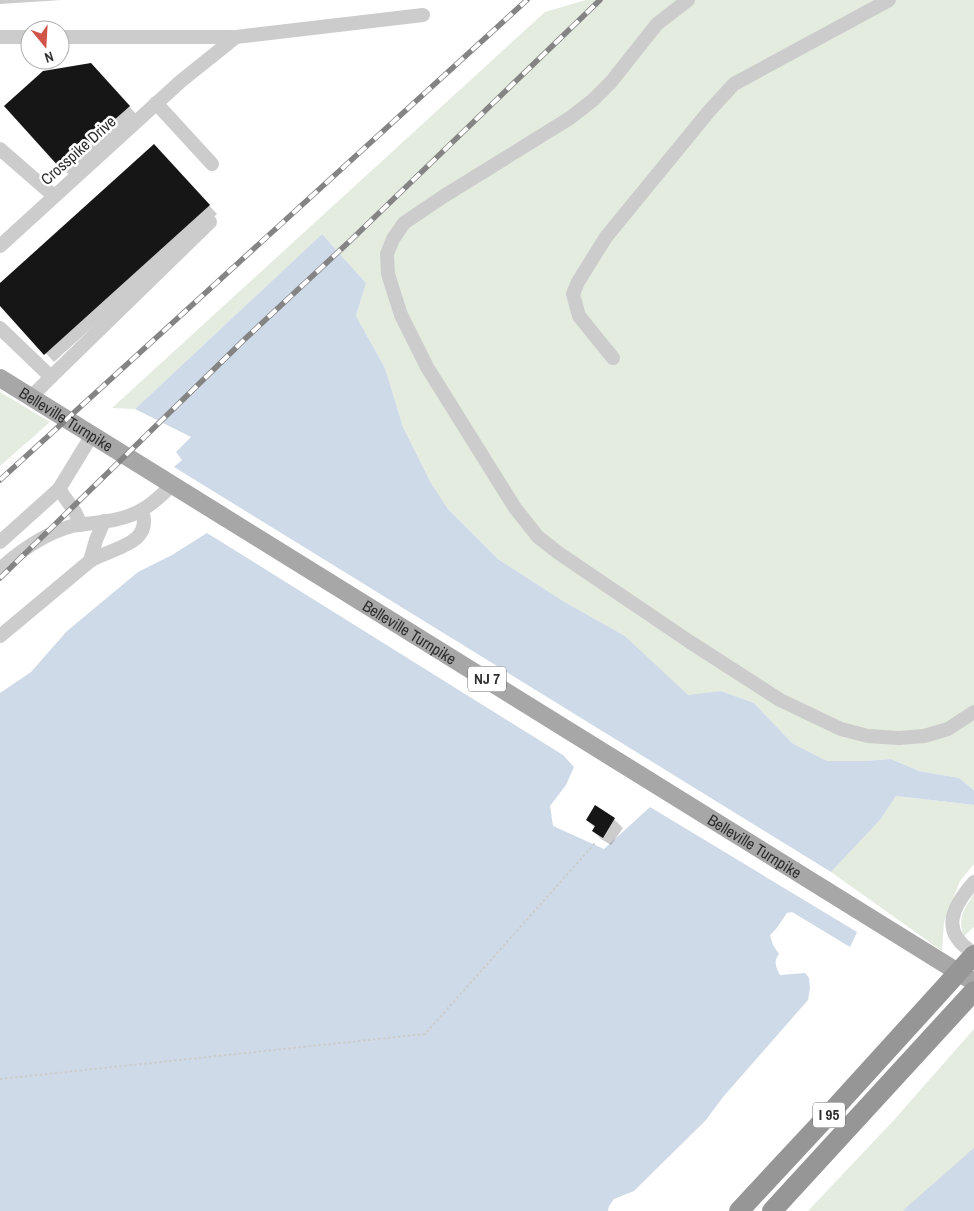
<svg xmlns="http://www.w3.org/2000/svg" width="974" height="1211" font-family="'Archivo Narrow',sans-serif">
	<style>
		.green { fill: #e4ebdf }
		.water { fill: #cedae8 }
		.shadow { fill: #0003 }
		.building { fill: #161616 }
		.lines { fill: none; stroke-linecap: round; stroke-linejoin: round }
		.path { stroke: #ccc; stroke-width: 2; stroke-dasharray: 2.5 2.5; stroke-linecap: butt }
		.minor { stroke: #ccc; stroke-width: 14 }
		.major { stroke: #a7a7a7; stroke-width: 18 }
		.highway { stroke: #969696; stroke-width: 20 }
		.rail-casing { stroke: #848484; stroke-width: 5.5 }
		.rail { stroke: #fff; stroke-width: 4; stroke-dasharray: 11; stroke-linecap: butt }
		.labels { text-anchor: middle; stroke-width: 5; stroke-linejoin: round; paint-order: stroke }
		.shield { fill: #fff; stroke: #6d6d6d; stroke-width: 1 }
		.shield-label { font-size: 15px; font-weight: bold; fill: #2f2f2f }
		.street-label { font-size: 16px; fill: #2f2f2f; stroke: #fff }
	</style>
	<rect width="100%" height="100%" fill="#fff"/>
	<!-- green -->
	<g class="green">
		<path d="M586,0H974V790L959,778L919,771L891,759L864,761H827L792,743L754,703L721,691L688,696L625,636L563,601L498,559L448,509L431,483L403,427L385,368L356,316L366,283L322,234L135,409L112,408L545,12Z"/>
		<path d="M0,392L50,422L0,466Z"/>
		<path d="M896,796L974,805V864L960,881L944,922L942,951L831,872L880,820Z"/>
		<path d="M974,894V927L964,936C957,919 964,909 974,894Z"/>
		<path d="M974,1029V1211H808L894,1120Z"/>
	</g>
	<!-- water -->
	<g class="water">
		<path d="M322,234L366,283L356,316L385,368L403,427L431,483L448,509L498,559L563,601L625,636L688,695L721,691L754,703L792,743L827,761H864L891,759L919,771L959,778L974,790V805L896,796L880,820L831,872L174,467L182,460L176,452L191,437L135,409Z"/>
		<path d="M207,533L563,755L574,767L566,785L550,806L553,826L604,849L650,807L857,932L850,947L792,912L787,913L776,929L770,935L773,945L779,954C773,961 776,968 780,975L805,973L809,978L810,988L808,1000L723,1097L706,1120L634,1191L614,1199L609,1206L608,1211H0V693L31,672L67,631L138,572L172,555Z"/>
		<path d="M974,1148V1211H903L908,1206Z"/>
	</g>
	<!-- shadow -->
	<g class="shadow">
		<path d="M0,0H62L0,4Z"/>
		<path d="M97,71L137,115L70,176L6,106Z"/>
		<path d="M162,154L217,214L54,362L0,304V285Z"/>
		<path d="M596,807L614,819L623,828L611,845L601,839L593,831L595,828L587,820Z"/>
	</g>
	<!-- building -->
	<g class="building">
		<path d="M91,63L130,106L60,168L4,106L43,71Z"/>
		<path d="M154,144L210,205L44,355L0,306V283Z"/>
		<path d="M595,805L615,818L603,838L592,831L595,826L586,820Z"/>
	</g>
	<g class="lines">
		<!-- path -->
		<path class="path" d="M0,1079L425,1034L596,842"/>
		<!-- minor -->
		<g class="minor">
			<path d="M688,0L657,24L611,82L593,100L570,118L444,196L404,223L393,239L387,254L388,274L401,315L427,367L515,508L538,537L560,554L690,642L780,700L841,729L868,736L899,738L924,736L948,729L974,712"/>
			<path d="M0,37H30"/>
			<path d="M60,37H236"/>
			<path d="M156,103L212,164"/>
			<path d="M0,149L54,196"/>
			<path d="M0,246L181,81L236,37L423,15"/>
			<path d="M0,328L51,377L210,222"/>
			<path d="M613,358L579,316L573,294L578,282L606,237L710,110L734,84L889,0"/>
			<path d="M31,397L51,377"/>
			<path d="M59,489L75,512L81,525"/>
			<path d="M0,542L59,489L92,435"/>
			<path d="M90,561C110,548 154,545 142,511"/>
			<path d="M0,569C20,551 46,533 72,526C87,523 103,523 118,519C141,514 155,502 172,485"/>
			<path d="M0,636L90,561L96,540L104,521"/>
			<path d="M974,882C952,907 939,932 974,953"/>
		</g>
		<!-- major -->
		<path class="major" id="s1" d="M0,378L974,982"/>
		<!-- highway -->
		<g class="highway">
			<path d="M739,1211L833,1110L974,955"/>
			<path d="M772,1211L974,991"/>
		</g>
		<!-- rail casing -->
		<g class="rail-casing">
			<g id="rail">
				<path d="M0,480L527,0"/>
				<path d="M0,578L246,338L351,240L600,0"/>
			</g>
		</g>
		<!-- rail -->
		<use href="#rail" class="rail"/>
	</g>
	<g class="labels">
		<!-- shield labels -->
		<g class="shield">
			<rect x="468" y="666.5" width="38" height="25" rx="4"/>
			<rect x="813" y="1102.5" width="32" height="25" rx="4"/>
		</g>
		<g class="shield-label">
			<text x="487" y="684">NJ 7</text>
			<text x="829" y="1120">I 95</text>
		</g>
		<!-- street labels -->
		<g class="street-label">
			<text transform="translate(78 150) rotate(-42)" y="6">Crosspike Drive</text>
			<text dy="6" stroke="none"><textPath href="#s1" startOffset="78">Belleville Turnpike</textPath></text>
			<text dy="6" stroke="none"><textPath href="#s1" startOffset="482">Belleville Turnpike</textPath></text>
			<text dy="6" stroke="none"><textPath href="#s1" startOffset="888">Belleville Turnpike</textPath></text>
		</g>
	</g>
	<!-- north arrow -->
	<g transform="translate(45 45) rotate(162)"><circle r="24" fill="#ffffff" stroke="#acacac"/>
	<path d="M0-4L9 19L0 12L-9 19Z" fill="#d05448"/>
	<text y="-8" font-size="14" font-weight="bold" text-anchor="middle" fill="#2f2f2f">N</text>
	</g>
</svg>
